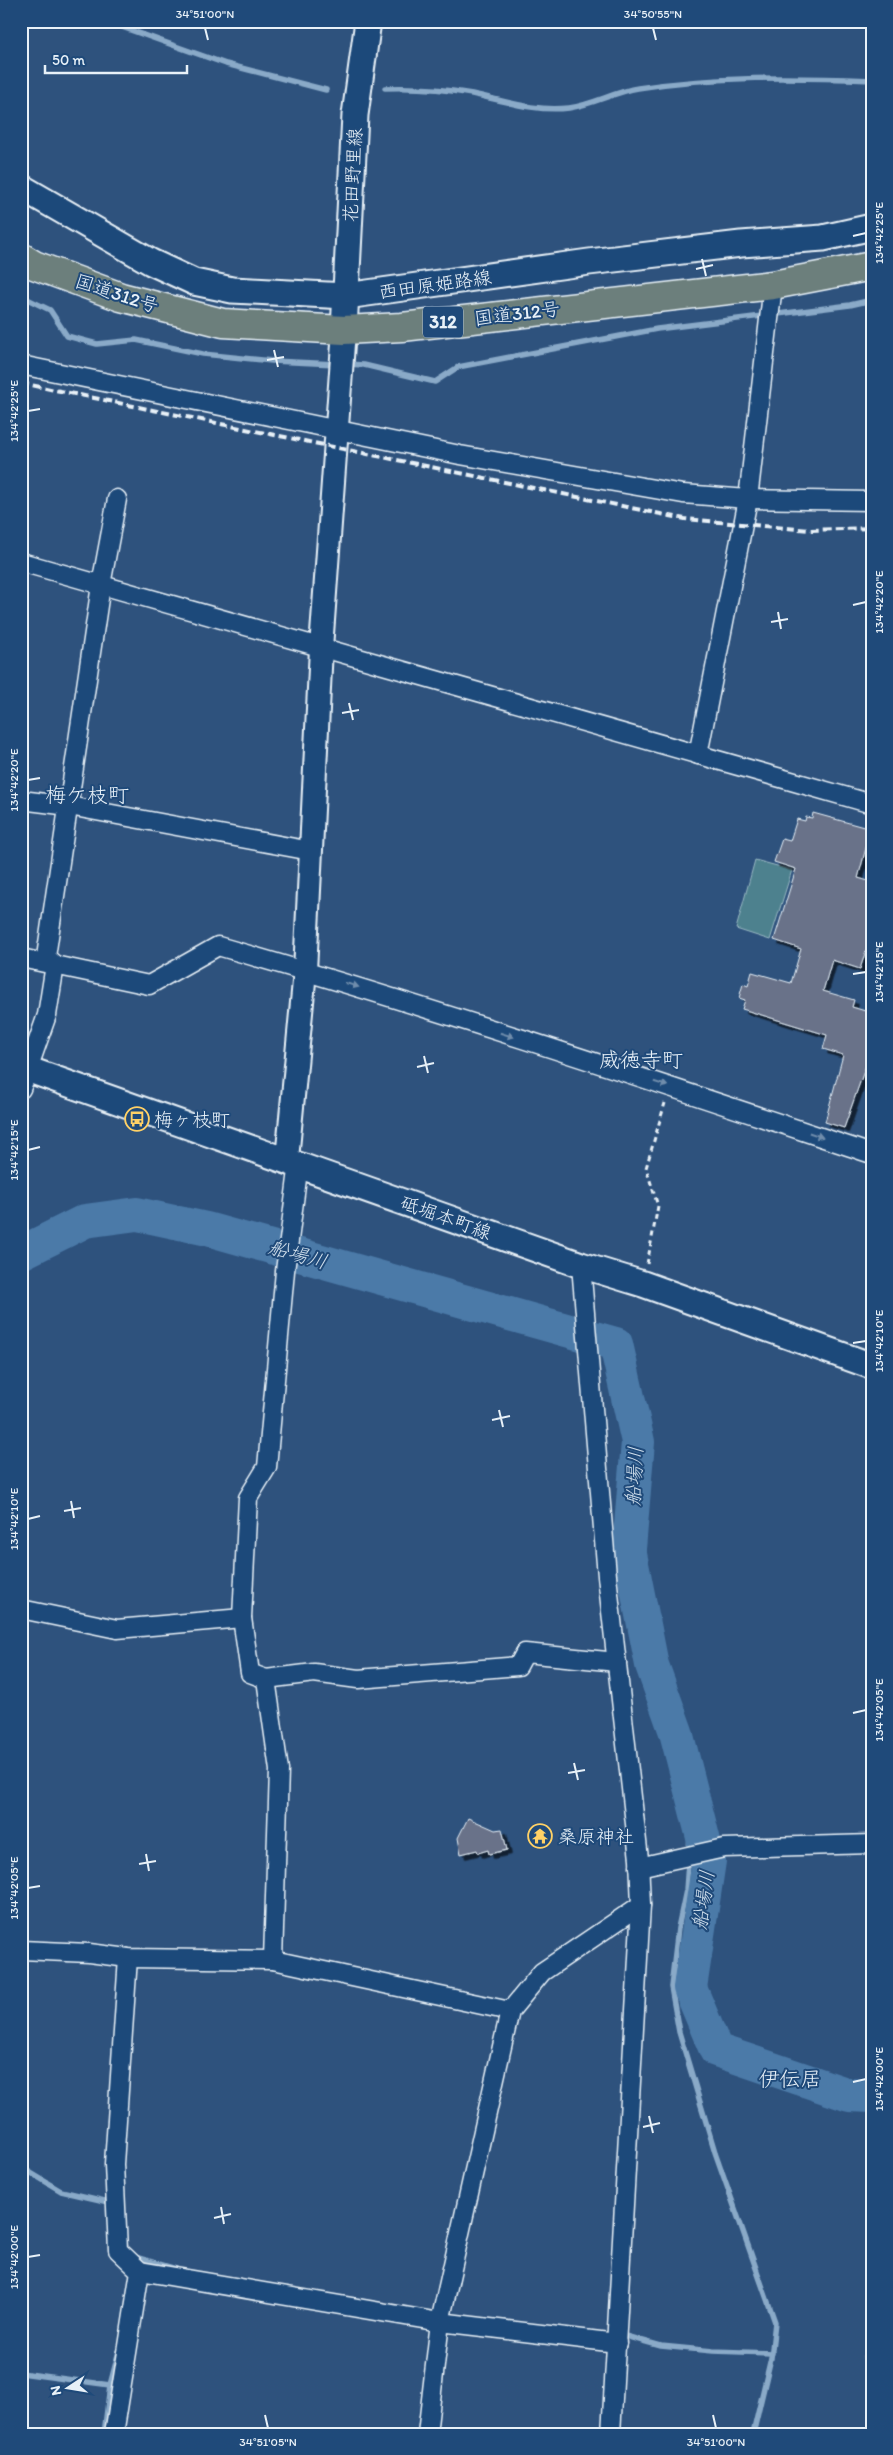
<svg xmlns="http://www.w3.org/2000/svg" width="893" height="2455" font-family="Itim,'Klee One',sans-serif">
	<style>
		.built { fill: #405c81 }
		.green { fill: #4d818e; stroke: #9ab9c3 }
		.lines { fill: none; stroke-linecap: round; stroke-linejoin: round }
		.stream { stroke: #8aaac8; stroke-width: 5.5 }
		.river { stroke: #4b7aa8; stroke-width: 34 }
		.building { fill: #697289; stroke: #e8f1f8; filter: url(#shadow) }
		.minor-casing { stroke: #e8f1f8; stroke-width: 21 }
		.tertiary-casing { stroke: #e8f1f8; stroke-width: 26 }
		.secondary-casing { stroke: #e8f1f8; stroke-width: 29 }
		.trunk-casing { stroke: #e8f1f8; stroke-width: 31 }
		.path { stroke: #e8f1f8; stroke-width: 3; stroke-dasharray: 5 4; stroke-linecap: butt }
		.minor { stroke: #1f4a7a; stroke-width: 18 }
		.tertiary { stroke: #1f4a7a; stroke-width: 22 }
		.secondary { stroke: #1f4a7a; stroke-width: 25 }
		.trunk { stroke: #6c7f7c; stroke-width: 28 }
		.rail { stroke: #e8f1f8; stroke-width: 4; stroke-dasharray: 8 4; stroke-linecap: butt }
		.oneway { fill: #6f8dac }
		.ticks { fill: none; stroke: #e8f1f8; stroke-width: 2 }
		.labels { text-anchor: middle; stroke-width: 4; stroke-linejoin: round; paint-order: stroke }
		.shield { fill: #1f4a7a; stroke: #acbfd2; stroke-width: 1 }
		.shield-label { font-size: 18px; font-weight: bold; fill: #e8f1f8 }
		.street-label { font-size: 19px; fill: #e8f1f8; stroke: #1f4a7a }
		.poi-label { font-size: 19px; fill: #e8f1f8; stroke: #1f4a7a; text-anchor: start }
		.water-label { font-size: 20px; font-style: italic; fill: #d0dfec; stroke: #1f4a7a }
		.quarter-label { font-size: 21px; fill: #e8f1f8; stroke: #1f4a7a }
		.neatline { fill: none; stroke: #e8f1f8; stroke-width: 2 }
		.ticks-label { font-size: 12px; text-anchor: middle; fill: #e8f1f8 }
	</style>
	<defs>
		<filter id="shadow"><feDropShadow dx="4.5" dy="4.5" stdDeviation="0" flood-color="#0009"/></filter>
	</defs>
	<rect width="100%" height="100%" fill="#2e527d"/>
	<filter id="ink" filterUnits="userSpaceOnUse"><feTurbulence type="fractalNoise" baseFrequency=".02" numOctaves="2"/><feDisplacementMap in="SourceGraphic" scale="10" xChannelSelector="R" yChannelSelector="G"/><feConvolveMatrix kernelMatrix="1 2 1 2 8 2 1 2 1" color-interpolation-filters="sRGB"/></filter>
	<g filter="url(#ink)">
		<!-- built -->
		<path class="built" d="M872,2343V2434H868L871,2391L861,2356Z"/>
		<!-- green -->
		<path class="green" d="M755,860L792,870L770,940L736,929Z"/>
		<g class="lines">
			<!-- stream -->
			<g class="stream">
				<path d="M105,21L226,64L326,90"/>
				<path d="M385,88C413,87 444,89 472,94C505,101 535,112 569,108C592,105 614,92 638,88C715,76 794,77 872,80"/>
				<path d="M21,296L50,310L67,336L97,344L136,340L203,354L272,361L336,364"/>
				<path d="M346,364L364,365L435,382L458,367L657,329L850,305L872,300"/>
				<path d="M676,1732L680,1793L690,1836L686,1890L678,1928L671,1987L679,2032L715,2152L775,2322L771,2358L753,2434"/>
				<path d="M21,2167L61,2191L109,2202L111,2206"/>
				<path d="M135,2257L176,2269"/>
				<path d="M618,2334L661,2346L713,2351L772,2353"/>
				<path d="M21,2373L110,2385"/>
				<path d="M104,2434L110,2385L119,2351"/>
			</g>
			<!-- river -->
			<path class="river" d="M21,1253L85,1221L137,1214L207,1229L616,1344L638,1442L629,1549L652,1665L676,1732L709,1861L690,1988L716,2050L849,2095L872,2096"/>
		</g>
		<!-- building -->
		<g class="building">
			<path d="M813,813L871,829L858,878L872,882V932L860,969L832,960L823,991L854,1000L852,1007L872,1013V1031L868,1043L872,1044V1048L844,1128L825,1122L843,1055L823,1049L827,1035L742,1009L745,1000L739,998L743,984L748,986L752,972L791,983L801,949L774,940L796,869L774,862L782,839L790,841L797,819L805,821L806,817L812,818Z"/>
			<path d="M468,1818L495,1830L502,1829L507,1850L489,1854L488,1850L478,1853L477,1850L461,1854L458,1838Z"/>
		</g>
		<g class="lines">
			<!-- minor casing -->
			<g class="minor-casing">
				<g id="minor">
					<path d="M21,365L460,455L683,494L748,499L872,501"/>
					<path d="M21,562L872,804"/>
					<path d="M698,755L748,499L773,285"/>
					<path d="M21,800L69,806L311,851"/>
					<path d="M21,958L149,985L218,946C438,1009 655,1082 872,1154"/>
					<path d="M55,965L46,957L101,585L117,499"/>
					<path d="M21,1089L47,1015L55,965"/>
					<path d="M581,1265L607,1576L639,1859L641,1905L611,2434"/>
					<path d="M21,1609L117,1629L242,1618"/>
					<path d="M266,1679L314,1673L358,1679L518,1666L525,1653L617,1662"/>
					<path d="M639,1867L724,1848L872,1844"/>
					<path d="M21,1950L89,1953L128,1958L273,1960L510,2011L542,1972L641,1905"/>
					<path d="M273,1960L279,1770L266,1679L250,1673L242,1618L248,1498L267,1467L285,1271L299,1163"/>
					<path d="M140,2271L440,2322L617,2343"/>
					<path d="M114,2434L140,2271L118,2250L114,2164L128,1958"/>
					<path d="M427,2434L440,2322L510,2011"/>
				</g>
			</g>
			<!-- tertiary casing -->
			<g class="tertiary-casing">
				<path id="tertiary" d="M287,1159L305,971L321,648L344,330"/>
			</g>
			<!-- secondary casing -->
			<g class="secondary-casing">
				<g id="secondary">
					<path d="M21,187L151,262L194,282L232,290L346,296L589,262L741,244L823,238L872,227"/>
					<path d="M344,330L355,115L368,21"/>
					<path d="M21,1067L581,1265L643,1284L872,1366"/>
				</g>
			</g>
			<!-- trunk casing -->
			<g class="trunk-casing">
				<path id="trunk" d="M21,257L34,265L121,297L223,323L344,330L402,327L773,285L872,266"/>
			</g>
			<!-- path -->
			<path class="path" d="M647,1264L658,1206L646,1168L665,1103"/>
			<!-- minor -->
			<use href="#minor" class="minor"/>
			<!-- tertiary -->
			<use href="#tertiary" class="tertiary"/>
			<!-- secondary -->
			<use href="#secondary" class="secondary"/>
			<!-- trunk -->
			<use href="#trunk" class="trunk"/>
			<!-- rail -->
			<path class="rail" d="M21,383L685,519L809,530L872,528"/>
		</g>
		<!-- one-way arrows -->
		<defs><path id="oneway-solid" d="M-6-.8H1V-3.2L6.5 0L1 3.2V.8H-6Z" transform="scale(1.25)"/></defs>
		<g class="oneway">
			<use href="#oneway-solid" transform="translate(352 985) rotate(18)"/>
			<use href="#oneway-solid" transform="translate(507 1035) rotate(18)"/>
			<use href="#oneway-solid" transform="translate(661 1084) rotate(18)"/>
			<use href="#oneway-solid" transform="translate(816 1135) rotate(19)"/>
		</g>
	</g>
	<!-- ticks -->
	<path class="ticks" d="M205,28L208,40M653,28L656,40M853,236L866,233M702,259L706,276M696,269L713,265M274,350L278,367M267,360L284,357M28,411L40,409M853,605L866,602M778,612L781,629M771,622L788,619M349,703L353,720M342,713L359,710M28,780L40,778M853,974L866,972M424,1056L428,1073M417,1067L434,1063M28,1150L40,1147M853,1343L866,1341M499,1410L503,1427M492,1420L510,1416M71,1501L74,1518M64,1511L81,1508M28,1519L40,1516M853,1713L866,1710M574,1763L578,1780M568,1773L585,1770M146,1854L149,1871M139,1864L156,1861M28,1888L40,1886M853,2082L866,2079M649,2116L653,2133M643,2127L660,2123M221,2207L224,2224M214,2218L231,2214M28,2257L40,2255M265,2415L268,2428M713,2415L716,2428"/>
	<!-- icons -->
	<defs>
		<g id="bus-ring" transform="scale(1.25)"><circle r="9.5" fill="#1f4a7a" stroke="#ffd166" stroke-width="1.5"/><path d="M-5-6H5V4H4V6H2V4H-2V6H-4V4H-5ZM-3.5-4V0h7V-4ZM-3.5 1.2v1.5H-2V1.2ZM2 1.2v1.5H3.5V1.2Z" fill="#ffd166"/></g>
		<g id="temple-ring" transform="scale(1.25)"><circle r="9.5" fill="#1f4a7a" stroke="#ffd166" stroke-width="1.5"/><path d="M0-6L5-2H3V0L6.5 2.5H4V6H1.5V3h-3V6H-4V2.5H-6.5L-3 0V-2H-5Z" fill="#ffd166"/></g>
	</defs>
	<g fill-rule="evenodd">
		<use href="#bus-ring" x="137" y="1119"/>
		<use href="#temple-ring" x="540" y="1836"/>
	</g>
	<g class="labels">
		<!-- shield labels -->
		<rect class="shield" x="423" y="306.5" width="40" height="31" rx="4"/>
		<g class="shield-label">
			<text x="443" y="328">312</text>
		</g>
		<!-- street labels -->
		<g class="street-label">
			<text transform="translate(352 175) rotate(-87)" y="7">花田野里線</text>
			<text transform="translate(435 284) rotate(-8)" y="7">西田原姫路線</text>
			<text transform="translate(117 293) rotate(18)" y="7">国道312号</text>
			<text transform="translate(517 313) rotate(-7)" y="7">国道312号</text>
			<text transform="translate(446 1217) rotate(20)" y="7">砥堀本町線</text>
		</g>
		<!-- poi labels -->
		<g class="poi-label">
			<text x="154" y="1126">梅ヶ枝町</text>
			<text x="558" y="1843">桑原神社</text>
		</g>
		<!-- water labels -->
		<g class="water-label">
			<text transform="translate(298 1254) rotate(16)" y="7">船場川</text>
			<text transform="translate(634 1476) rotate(-87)" y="7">船場川</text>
			<text transform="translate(703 1900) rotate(-82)" y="7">船場川</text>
		</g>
		<!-- quarter labels -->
		<g class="quarter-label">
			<text x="87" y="802">梅ケ枝町</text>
			<text x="641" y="1067">威徳寺町</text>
			<text x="790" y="2086">伊伝居</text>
		</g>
	</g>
	<!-- margin -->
	<rect width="893" height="2455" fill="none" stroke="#1f4a7a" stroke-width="55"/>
	<!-- north arrow -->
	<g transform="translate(68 2388) rotate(258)" stroke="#1f4a7a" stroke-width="4" paint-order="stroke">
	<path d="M0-4L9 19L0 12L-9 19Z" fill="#e8f1f8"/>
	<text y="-8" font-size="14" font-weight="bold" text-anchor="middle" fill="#e8f1f8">N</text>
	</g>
	<!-- scale -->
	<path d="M45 65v8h142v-8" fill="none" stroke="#e8f1f8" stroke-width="2.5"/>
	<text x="52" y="65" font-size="15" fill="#e8f1f8" stroke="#1f4a7a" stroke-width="4" paint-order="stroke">50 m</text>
	<rect x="28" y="28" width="838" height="2400" class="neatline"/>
	<g class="ticks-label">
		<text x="205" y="18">34°51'00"N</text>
		<text x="653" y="18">34°50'55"N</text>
		<text transform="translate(879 233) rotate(-90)" y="4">134°42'25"E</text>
		<text transform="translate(14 411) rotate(-90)" y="4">134°42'25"E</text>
		<text transform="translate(879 602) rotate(-90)" y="4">134°42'20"E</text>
		<text transform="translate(14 780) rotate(-90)" y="4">134°42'20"E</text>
		<text transform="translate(879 972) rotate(-90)" y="4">134°42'15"E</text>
		<text transform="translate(14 1150) rotate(-90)" y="4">134°42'15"E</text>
		<text transform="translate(879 1341) rotate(-90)" y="4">134°42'10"E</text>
		<text transform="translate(14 1519) rotate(-90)" y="4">134°42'10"E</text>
		<text transform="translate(879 1710) rotate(-90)" y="4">134°42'05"E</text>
		<text transform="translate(14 1888) rotate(-90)" y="4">134°42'05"E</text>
		<text transform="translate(879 2079) rotate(-90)" y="4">134°42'00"E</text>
		<text transform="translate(14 2257) rotate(-90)" y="4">134°42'00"E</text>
		<text x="268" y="2446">34°51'05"N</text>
		<text x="716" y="2446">34°51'00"N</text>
	</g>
</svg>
